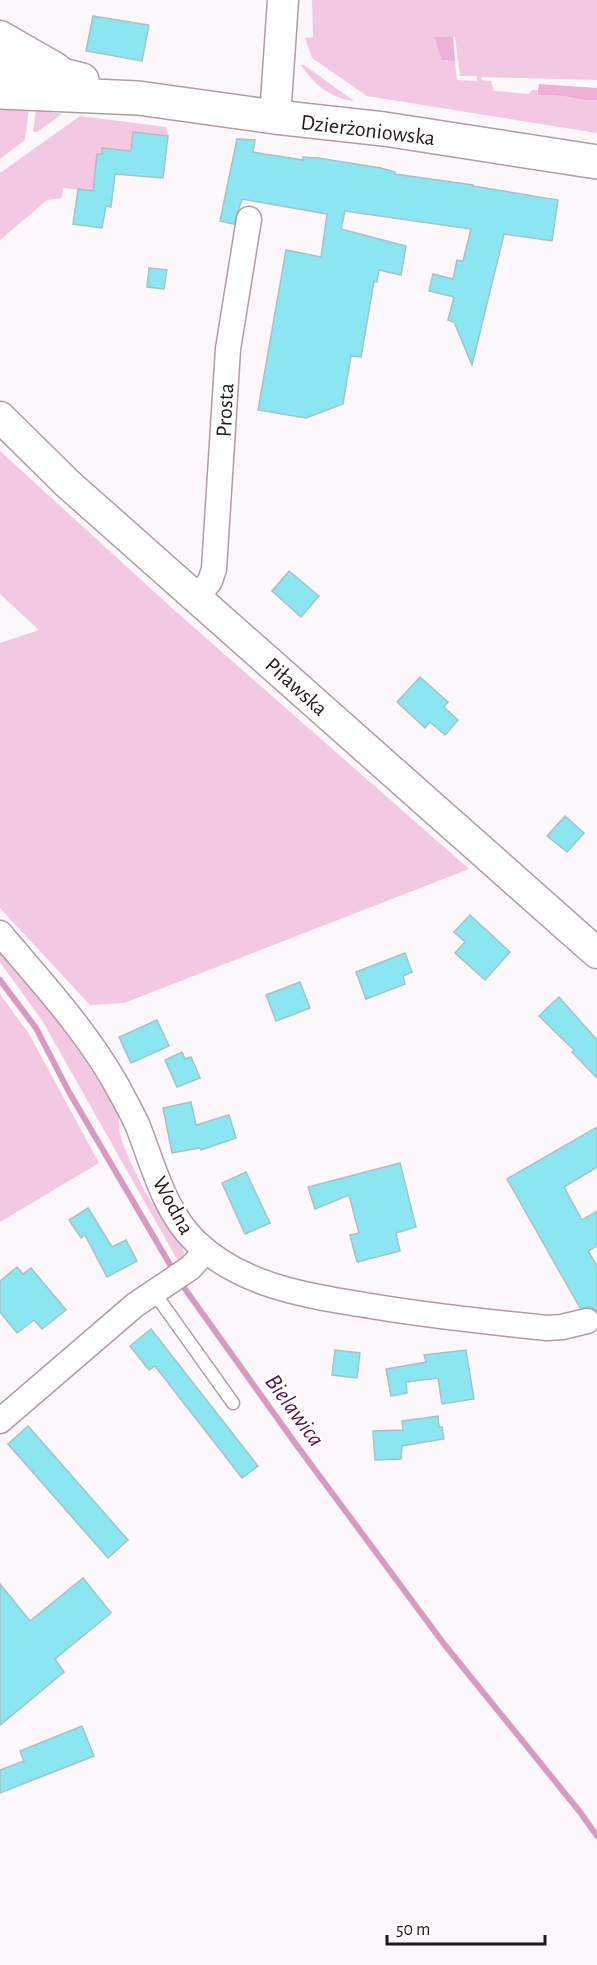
<svg xmlns="http://www.w3.org/2000/svg" width="597" height="1965" font-family="'Alegreya Sans',sans-serif">
	<style>
		.green { fill: #f3c8e2; fill-rule: evenodd }
		.forest { fill: #eeb0d7 }
		.lines { fill: none; stroke-linecap: round; stroke-linejoin: round }
		.stream { stroke: #d79ac0; stroke-width: 6 }
		.building { fill: #8be6f1; stroke: #a5c3c7; stroke-width: 1.5 }
		.service-casing { stroke: #b29ba9; stroke-width: 15 }
		.minor-casing { stroke: #b29ba9; stroke-width: 27 }
		.tertiary-casing { stroke: #b29ba9; stroke-width: 33 }
		.secondary-casing { stroke: #b29ba9; stroke-width: 36 }
		.service { stroke: #fff; stroke-width: 12 }
		.minor { stroke: #fff; stroke-width: 24 }
		.tertiary { stroke: #fff; stroke-width: 30 }
		.secondary { stroke: #fff; stroke-width: 33 }
		.labels { text-anchor: middle; stroke-width: 4.5; stroke-linejoin: round; paint-order: stroke }
		.street-label { font-size: 22px; fill: #20181d; stroke: #fff }
		.water-label { font-size: 24px; font-style: italic; fill: #581044; stroke: #fff }
	</style>
	<rect width="100%" height="100%" fill="#fcf7fa"/>
	<!-- green -->
	<g class="green">
		<path d="M312,0H597V80L481,77L482,80L491,81L494,91L529,94L532,90H537V95L563,96L583,100H597V133L367,96L312,58L305,38L313,37ZM434,37H455L460,76H477V81L457,80L455,61L443,60Z"/>
		<path d="M301,65H304L354,101C330,98 315,85 301,65Z"/>
		<path d="M0,101L29,108L25,140L0,159Z"/>
		<path d="M36,110L62,114L37,132H33Z"/>
		<path d="M80,116L166,127L168,136L133,132L131,157L102,149V154H97L95,173L115,174L113,193L63,188L62,198L47,200L0,240V173Z"/>
		<path d="M0,451L173,609L469,869L124,1003L90,1005L0,908V643L39,630L0,594Z"/>
		<path d="M0,948C41,999 87,1047 116,1106C120,1115 118,1128 121,1137C126,1155 137,1175 145,1192C155,1211 185,1233 184,1257L178,1261L43,1022L0,962Z"/>
		<path d="M0,994L29,1034L99,1163L0,1222Z"/>
	</g>
	<!-- forest -->
	<g class="forest">
		<path d="M434,37H453L455,61L442,60Z"/>
		<path d="M539,84L597,88V100H583L563,96L537,95Z"/>
	</g>
	<g class="lines">
		<!-- stream -->
		<g class="stream">
			<path d="M0,980L36,1028L69,1092L175,1273"/>
			<path d="M180,1282L295,1443L444,1644L580,1812L597,1836"/>
		</g>
	</g>
	<!-- building -->
	<g class="building">
		<path d="M93,16L149,25L142,61L86,51Z"/>
		<path d="M133,132L168,136L163,178L115,174L111,207L106,206L102,228L73,224L78,189L93,191L97,154H102V148L131,151Z"/>
		<path d="M237,139L255,140L253,152L303,160V157L318,158L381,168L395,172V174L473,185V186L558,200L552,241L504,234L472,365L454,322L448,320L454,297L429,291L433,274L453,279L457,260L463,261L471,229L345,211L341,229L406,246L401,275L379,270L377,282L374,281L361,357L351,356L343,404L306,418L258,410L286,250L321,257L327,214L242,199L234,224L220,221Z"/>
		<path d="M149,268L167,270L164,289L147,287Z"/>
		<path d="M289,571L319,596L301,617L272,591Z"/>
		<path d="M420,677L448,702L444,707L458,720L445,735L430,722L425,728L397,702Z"/>
		<path d="M565,816L584,833L567,852L547,836Z"/>
		<path d="M470,915L510,952L485,980L455,953L465,942L454,932Z"/>
		<path d="M405,953L412,972L403,976L405,984L366,999L356,972Z"/>
		<path d="M300,982L310,1008L276,1021L266,995Z"/>
		<path d="M559,997L597,1040V1078L572,1052L574,1050L539,1016Z"/>
		<path d="M157,1020L169,1046L131,1063L119,1037Z"/>
		<path d="M182,1052L185,1059L191,1057L200,1078L177,1087L165,1060Z"/>
		<path d="M191,1102L196,1125L229,1115L236,1138L201,1150L200,1148L172,1153L163,1108Z"/>
		<path d="M597,1127V1167L564,1187L582,1220L597,1211V1246L588,1251L597,1266V1311L590,1307L580,1308L507,1179Z"/>
		<path d="M400,1163L416,1227L396,1233L400,1251L357,1262L350,1235L359,1233L349,1195L315,1209L308,1187Z"/>
		<path d="M246,1172L270,1223L245,1234L222,1183Z"/>
		<path d="M88,1208L112,1247L126,1240L137,1261L107,1277L85,1235L81,1238L69,1220Z"/>
		<path d="M17,1267L23,1274L31,1268L66,1310L42,1329L34,1320L17,1333L0,1312V1281Z"/>
		<path d="M151,1329L258,1466L242,1478L155,1366L149,1370L130,1346Z"/>
		<path d="M335,1350L360,1353L357,1378L332,1375Z"/>
		<path d="M466,1350L474,1399L442,1404L438,1378L406,1382L407,1393L391,1396L386,1369L426,1362L424,1355Z"/>
		<path d="M438,1416L439,1427H442L444,1439L402,1446L401,1459L375,1460L373,1431L403,1430L402,1421Z"/>
		<path d="M28,1426L128,1540L108,1558L8,1444Z"/>
		<path d="M83,1578L111,1613L55,1659L64,1672L0,1725V1584L30,1621Z"/>
		<path d="M82,1726L94,1756L0,1793V1770L24,1761L20,1751Z"/>
	</g>
	<g class="lines">
		<!-- service casing -->
		<g class="service-casing">
			<path id="service" d="M153,1291L233,1403"/>
		</g>
		<!-- minor casing -->
		<g class="minor-casing">
			<g id="minor">
				<path d="M197,598L210,581L214,569L228,349L249,219"/>
				<path d="M0,933C41,982 85,1029 116,1084C123,1097 131,1111 137,1124C153,1164 164,1211 195,1241C242,1287 310,1296 371,1306C429,1316 488,1322 547,1328L562,1327L587,1321"/>
				<path d="M0,1421L135,1305L190,1268L206,1251"/>
			</g>
		</g>
		<!-- tertiary casing -->
		<g class="tertiary-casing">
			<g id="tertiary">
				<path d="M0,36L56,68"/>
				<path d="M275,117L283,0"/>
				<path d="M0,417L68,484L597,953"/>
			</g>
		</g>
		<!-- secondary casing -->
		<g class="secondary-casing">
			<g id="secondary">
				<path d="M0,63L38,69L82,80"/>
				<path d="M0,92L138,98L275,117L384,129L597,162"/>
			</g>
		</g>
		<!-- service -->
		<use href="#service" class="service"/>
		<!-- minor -->
		<use href="#minor" class="minor"/>
		<!-- tertiary -->
		<use href="#tertiary" class="tertiary"/>
		<!-- secondary -->
		<use href="#secondary" class="secondary"/>
	</g>
	<g class="labels">
		<!-- street labels -->
		<g class="street-label">
			<text transform="translate(368 129) rotate(7)" y="8">Dzierżoniowska</text>
			<text transform="translate(224 410) rotate(-87)" y="8">Prosta</text>
			<text transform="translate(297 686) rotate(42)" y="8">Piławska</text>
			<text transform="translate(174 1205) rotate(61)" y="8">Wodna</text>
		</g>
		<!-- water labels -->
		<g class="water-label">
			<text transform="translate(295 1410) rotate(54)" y="8">Bielawica</text>
		</g>
	</g>
	<!-- scale -->
	<path d="M387 1935v9h158v-9" fill="none" stroke="#20181d" stroke-width="3"/>
	<text x="396" y="1935" font-size="18" fill="#20181d" stroke="#ffffff" stroke-width="4.5" paint-order="stroke">50 m</text>
</svg>
